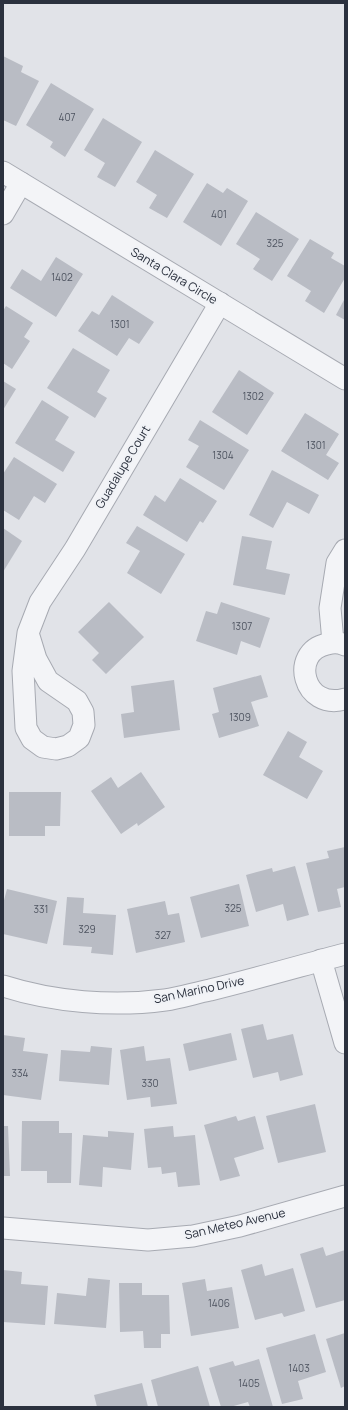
<svg xmlns="http://www.w3.org/2000/svg" width="348" height="1410" font-family="Manrope,sans-serif">
	<style>
		.building { fill: #b9bcc4 }
		.lines { fill: none; stroke-linecap: round; stroke-linejoin: round }
		.minor-casing { stroke: #a7aab2; stroke-width: 23 }
		.minor { stroke: #f3f4f7; stroke-width: 21 }
		.labels { text-anchor: middle; stroke-width: 4; stroke-linejoin: round; paint-order: stroke }
		.number-label { font-size: 10px; fill: #4e5460 }
		.street-label { font-size: 12px; fill: #2b313e; stroke: #f0f2f6 }
	</style>
	<rect width="100%" height="100%" fill="#e1e3e8"/>
	<!-- building -->
	<g class="building">
		<path d="M3,56L23,66L21,72L39,81L16,126L3,120Z"/>
		<path d="M51,83L94,109L65,157L50,147L53,142L26,125Z"/>
		<path d="M103,118L142,142L115,187L97,177L105,163L84,150Z"/>
		<path d="M155,150L194,174L167,218L149,208L157,195L136,182Z"/>
		<path d="M207,183L223,193L227,188L248,201L221,246L183,222Z"/>
		<path d="M256,212L299,239L272,281L253,269L260,259L236,244Z"/>
		<path d="M310,239L334,253L331,258L345,266V278L324,313L305,301L311,291L287,276Z"/>
		<path d="M56,257L83,274L56,317L10,288L22,269L41,281Z"/>
		<path d="M112,295L154,322L139,344L129,338L117,356L78,331L92,311L99,315Z"/>
		<path d="M345,298V320L336,315Z"/>
		<path d="M6,306L33,323L24,337L30,341L12,369L3,363V311Z"/>
		<path d="M73,348L110,370L97,392L107,398L95,418L47,388Z"/>
		<path d="M239,370L274,393L247,435L212,412Z"/>
		<path d="M3,381L16,389L3,410Z"/>
		<path d="M42,400L69,417L55,440L75,452L63,472L15,443Z"/>
		<path d="M305,413L339,434L326,455L339,463L328,480L281,451Z"/>
		<path d="M200,420L249,450L224,490L186,467L199,446L188,440Z"/>
		<path d="M14,457L57,484L45,503L34,496L19,520L3,510V474Z"/>
		<path d="M272,470L319,495L309,514L287,502L273,528L249,515Z"/>
		<path d="M180,478L217,501L203,523L200,521L187,542L143,515L155,495L165,502Z"/>
		<path d="M137,526L185,554L161,594L127,573L140,551L126,543Z"/>
		<path d="M3,528L22,541L3,572Z"/>
		<path d="M242,536L272,541L266,569L290,574L285,595L233,585Z"/>
		<path d="M109,602L144,637L106,674L92,660L99,653L78,632Z"/>
		<path d="M221,602L270,618L260,648L241,641L237,655L196,641L206,611L217,614Z"/>
		<path d="M261,675L268,697L251,702L259,726L219,738L212,714L219,712L213,688Z"/>
		<path d="M174,680L180,730L124,738L121,714L134,712L131,686Z"/>
		<path d="M288,731L307,742L299,757L323,771L307,799L263,775Z"/>
		<path d="M141,772L165,807L138,826L137,823L121,834L91,791L111,777L118,788Z"/>
		<path d="M9,792H61L60,826H45V836H9Z"/>
		<path d="M345,847V887L337,889L341,907L318,912L306,863L329,858L327,851Z"/>
		<path d="M295,866L309,915L287,921L283,904L256,912L246,875L272,868L273,872Z"/>
		<path d="M239,884L249,926L201,938L190,897Z"/>
		<path d="M7,889L57,901L47,944L3,934V904Z"/>
		<path d="M67,897L84,898L83,913L116,915L113,955L91,953L92,947L63,945Z"/>
		<path d="M165,901L168,915L179,913L185,942L136,953L127,909Z"/>
		<path d="M263,1024L267,1040L293,1034L303,1075L280,1081L278,1072L253,1078L241,1029Z"/>
		<path d="M231,1033L237,1060L189,1071L183,1044Z"/>
		<path d="M3,1035L25,1038L23,1051L48,1054L41,1100L3,1095Z"/>
		<path d="M91,1046L112,1048L109,1085L59,1081L61,1050L90,1052Z"/>
		<path d="M144,1046L146,1061L170,1058L177,1104L151,1107L150,1097L127,1100L120,1050Z"/>
		<path d="M315,1104L326,1152L278,1163L266,1116Z"/>
		<path d="M236,1116L238,1121L255,1116L264,1149L234,1158L240,1176L220,1181L204,1125Z"/>
		<path d="M22,1121H59V1133H72L71,1183H47V1171H21Z"/>
		<path d="M3,1126H8L10,1176H3Z"/>
		<path d="M173,1126L174,1137L195,1135L200,1185L178,1187L176,1172L162,1174L161,1167L148,1168L144,1129Z"/>
		<path d="M108,1131L134,1133L131,1170L103,1167L102,1187L79,1185L83,1135L108,1137Z"/>
		<path d="M323,1247L326,1256L345,1250V1300L316,1308L300,1254Z"/>
		<path d="M262,1264L265,1276L293,1268L305,1311L284,1317L282,1313L255,1320L241,1270Z"/>
		<path d="M3,1270L22,1272L21,1284L48,1286L45,1325L3,1322Z"/>
		<path d="M88,1278L110,1280L106,1328L54,1324L57,1293L86,1296Z"/>
		<path d="M205,1279L207,1291L232,1287L239,1328L191,1336L182,1283Z"/>
		<path d="M119,1283H142V1295H169L170,1334H161V1348H144L143,1331L120,1332Z"/>
		<path d="M345,1333V1386L341,1388L326,1339Z"/>
		<path d="M315,1334L326,1372L298,1381L303,1399L282,1404L266,1348Z"/>
		<path d="M259,1359L273,1407H250L248,1402L230,1407H221L209,1368L233,1361L235,1366Z"/>
		<path d="M198,1366L210,1407H158L151,1380Z"/>
		<path d="M142,1383L148,1407H97L94,1395Z"/>
	</g>
	<g class="lines">
		<!-- minor casing -->
		<g class="minor-casing">
			<g id="minor">
				<path d="M3,172L345,379"/>
				<path d="M3,214L21,183"/>
				<path d="M28,633L36,659L48,681L77,701L83,712L84,725L79,738L68,746L56,749L43,747L32,739L26,728L23,671L28,633L40,602L75,549L220,303"/>
				<path d="M333,642L330,608L337,563L345,550"/>
				<path d="M345,645C339,642 333,642 327,644C289,652 303,711 345,699"/>
				<path d="M321,960L345,1043"/>
				<path d="M3,986C53,1002 113,1007 165,1000C180,998 195,993 210,990C255,979 300,966 345,954"/>
				<path d="M3,1228L148,1240L193,1236L240,1226L345,1196"/>
			</g>
		</g>
		<!-- minor -->
		<use href="#minor" class="minor"/>
	</g>
	<g class="labels">
		<!-- number labels -->
		<g class="number-label">
			<text x="67" y="121">407</text>
			<text x="219" y="218">401</text>
			<text x="275" y="247">325</text>
			<text x="62" y="281">1402</text>
			<text x="120" y="328">1301</text>
			<text x="253" y="400">1302</text>
			<text x="316" y="449">1301</text>
			<text x="223" y="459">1304</text>
			<text x="242" y="630">1307</text>
			<text x="240" y="721">1309</text>
			<text x="233" y="912">325</text>
			<text x="41" y="913">331</text>
			<text x="87" y="933">329</text>
			<text x="163" y="939">327</text>
			<text x="20" y="1077">334</text>
			<text x="150" y="1087">330</text>
			<text x="219" y="1307">1406</text>
			<text x="299" y="1372">1403</text>
			<text x="249" y="1387">1405</text>
		</g>
		<!-- street labels -->
		<g class="street-label">
			<text transform="translate(174 276) rotate(31)" y="4">Santa Clara Circle</text>
			<text transform="translate(123 467) rotate(-59)" y="4">Guadalupe Court</text>
			<text transform="translate(199 990) rotate(-12)" y="4">San Marino Drive</text>
			<text transform="translate(235 1224) rotate(-13)" y="4">San Meteo Avenue</text>
		</g>
	</g>
	<!-- border -->
	<rect width="348" height="1410" fill="none" stroke="#2b313e" stroke-width="8"/>
</svg>
